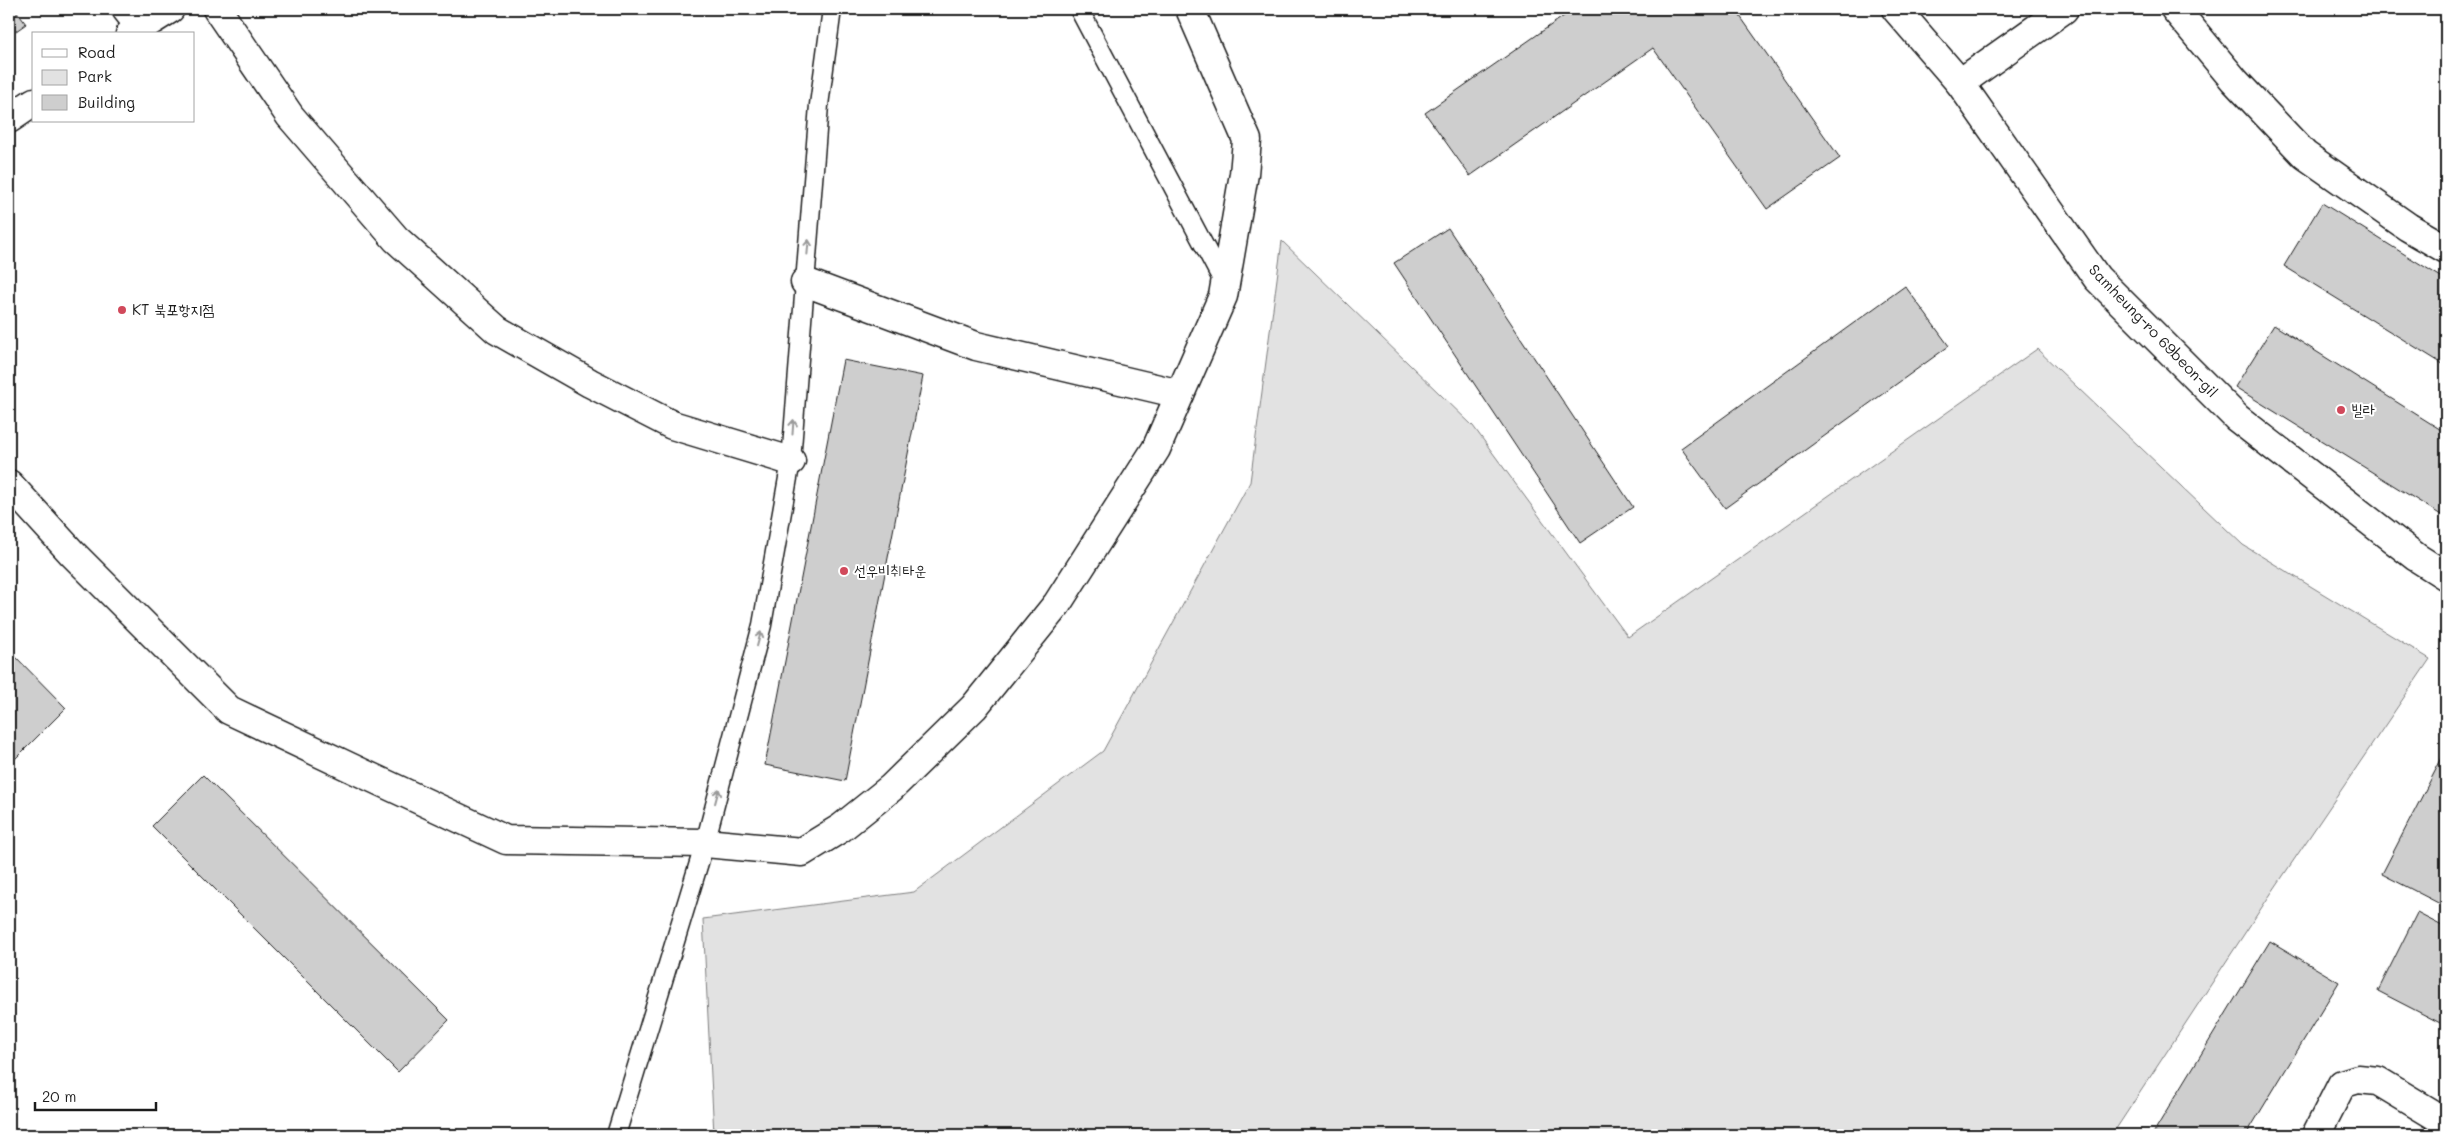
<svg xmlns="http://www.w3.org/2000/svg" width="2455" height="1144" font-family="Mali,'Poor Story',sans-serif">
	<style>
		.green { fill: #e2e2e2; stroke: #7f7f7f }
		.building { fill: #cecece; stroke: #1c1c1c }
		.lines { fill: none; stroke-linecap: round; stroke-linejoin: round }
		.service-casing { stroke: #1c1c1c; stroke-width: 21 }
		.minor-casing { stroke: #1c1c1c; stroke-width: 31 }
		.tertiary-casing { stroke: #1c1c1c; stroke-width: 31 }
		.service { stroke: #fff; stroke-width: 18 }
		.minor { stroke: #fff; stroke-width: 28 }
		.tertiary { stroke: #fff; stroke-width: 28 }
		.oneway { stroke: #999 }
		.poi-dot { fill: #d1495b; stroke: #fff; stroke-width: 2 }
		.labels { text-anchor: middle; stroke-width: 4; stroke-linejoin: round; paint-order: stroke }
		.poi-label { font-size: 15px; fill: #1c1c1c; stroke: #fff; text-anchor: start }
		.street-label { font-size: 15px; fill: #1c1c1c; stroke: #fff }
	</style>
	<rect width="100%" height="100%" fill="#fff"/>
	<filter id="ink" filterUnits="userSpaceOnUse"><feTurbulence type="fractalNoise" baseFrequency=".02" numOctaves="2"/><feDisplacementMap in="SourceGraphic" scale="10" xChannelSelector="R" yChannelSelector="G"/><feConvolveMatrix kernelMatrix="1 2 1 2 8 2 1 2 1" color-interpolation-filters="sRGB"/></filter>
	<g filter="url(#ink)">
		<!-- green -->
		<path class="green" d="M1282,241L1473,426L1628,637L2037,349L2243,545L2430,659L2264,904L2112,1135H714L703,919L914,892L1103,751L1250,482Z"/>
		<!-- building -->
		<g class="building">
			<path d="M9,9H15L26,24L9,36Z"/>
			<path d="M1574,9H1735L1840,158L1767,209L1653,48L1470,176L1425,113Z"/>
			<path d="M2322,203L2446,280V366L2284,266Z"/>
			<path d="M1448,228L1633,507L1580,543L1394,263Z"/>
			<path d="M1905,286L1949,346L1725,508L1681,448Z"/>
			<path d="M2274,325L2446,433V518L2235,387Z"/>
			<path d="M843,360L923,376L845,781L765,765Z"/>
			<path d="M9,650L66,708L15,759L9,753Z"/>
			<path d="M2446,750V907L2382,874Z"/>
			<path d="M203,775L449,1020L398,1072L152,826Z"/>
			<path d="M2417,913L2446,928V1026L2378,991Z"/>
			<path d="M2270,941L2339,982L2246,1135H2152Z"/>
		</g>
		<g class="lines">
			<!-- service casing -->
			<g class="service-casing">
				<g id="service">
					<path d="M1079,9L1225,285"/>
					<path d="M616,1135L705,843L762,625L791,461L819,105L832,9"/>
				</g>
			</g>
			<!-- minor casing -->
			<g class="minor-casing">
				<g id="minor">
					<path d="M126,9L140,27"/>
					<path d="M217,9L290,116L396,239L497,330L590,383L672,425L791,461"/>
					<path d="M1896,9L1960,83L2097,278L2237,418L2416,557L2446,576"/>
					<path d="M2175,9L2234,80L2305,155L2408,227L2446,249"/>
					<path d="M1960,83L2064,9"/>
					<path d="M805,282L976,346L1180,394"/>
					<path d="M9,484L72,553L229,710L362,773L506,840L705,843L802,852L841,828L891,788L974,707L1057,604L1156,449L1223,296L1244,174L1247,140L1190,9"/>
					<path d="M2316,1135L2342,1084L2358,1079L2378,1081L2446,1122"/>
				</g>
			</g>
			<!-- tertiary casing -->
			<g class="tertiary-casing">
				<g id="tertiary">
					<path d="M130,34L170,9"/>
					<path d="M9,119L34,102"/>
				</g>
			</g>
			<!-- service -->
			<use href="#service" class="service"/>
			<!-- minor -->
			<use href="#minor" class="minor"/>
			<!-- tertiary -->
			<use href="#tertiary" class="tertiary"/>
		</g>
		<!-- one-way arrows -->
		<defs><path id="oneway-shaft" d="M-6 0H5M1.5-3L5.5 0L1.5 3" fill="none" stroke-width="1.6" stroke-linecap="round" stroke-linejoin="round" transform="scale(1.25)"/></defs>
		<g class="oneway">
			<use href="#oneway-shaft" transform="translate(808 247) rotate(-85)"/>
			<use href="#oneway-shaft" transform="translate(793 427) rotate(-86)"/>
			<use href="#oneway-shaft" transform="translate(759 639) rotate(-75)"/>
			<use href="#oneway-shaft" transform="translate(717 796) rotate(-75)"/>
		</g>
	</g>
	<!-- markers -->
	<g class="poi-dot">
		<circle cx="122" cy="310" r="5"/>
		<circle cx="2341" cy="410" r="5"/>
		<circle cx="844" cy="571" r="5"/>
	</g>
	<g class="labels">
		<!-- poi labels -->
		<g class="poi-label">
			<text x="132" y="315">KT 북포항지점</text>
			<text x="2351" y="415">빌라</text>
			<text x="854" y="576">선우비취타운</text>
		</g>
		<!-- street labels -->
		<g class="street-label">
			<text transform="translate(2153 331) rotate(46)" y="5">Samheung-ro 69beon-gil</text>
		</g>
	</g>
	<!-- margin -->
	<rect width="2455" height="1144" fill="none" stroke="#fff" stroke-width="30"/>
	<rect x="15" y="15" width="2425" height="1114" fill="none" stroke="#1c1c1c" stroke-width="2" filter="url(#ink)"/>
	<!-- legend -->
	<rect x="32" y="32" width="162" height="90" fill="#ffffff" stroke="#a4a4a4"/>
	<rect x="42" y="49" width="25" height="8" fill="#ffffff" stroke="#a4a4a4"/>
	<text x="78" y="58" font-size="15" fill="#1c1c1c">Road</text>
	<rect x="42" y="70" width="25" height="15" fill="#e2e2e2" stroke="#a4a4a4"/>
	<text x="78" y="82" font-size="15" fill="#1c1c1c">Park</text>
	<rect x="42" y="95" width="25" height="15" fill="#cecece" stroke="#a4a4a4"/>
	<text x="78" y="108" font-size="15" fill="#1c1c1c">Building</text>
	<!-- scale -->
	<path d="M35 1102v8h121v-8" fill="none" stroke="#1c1c1c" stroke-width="2.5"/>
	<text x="42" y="1102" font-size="15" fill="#1c1c1c" stroke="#ffffff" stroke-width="4" paint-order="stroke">20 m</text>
</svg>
